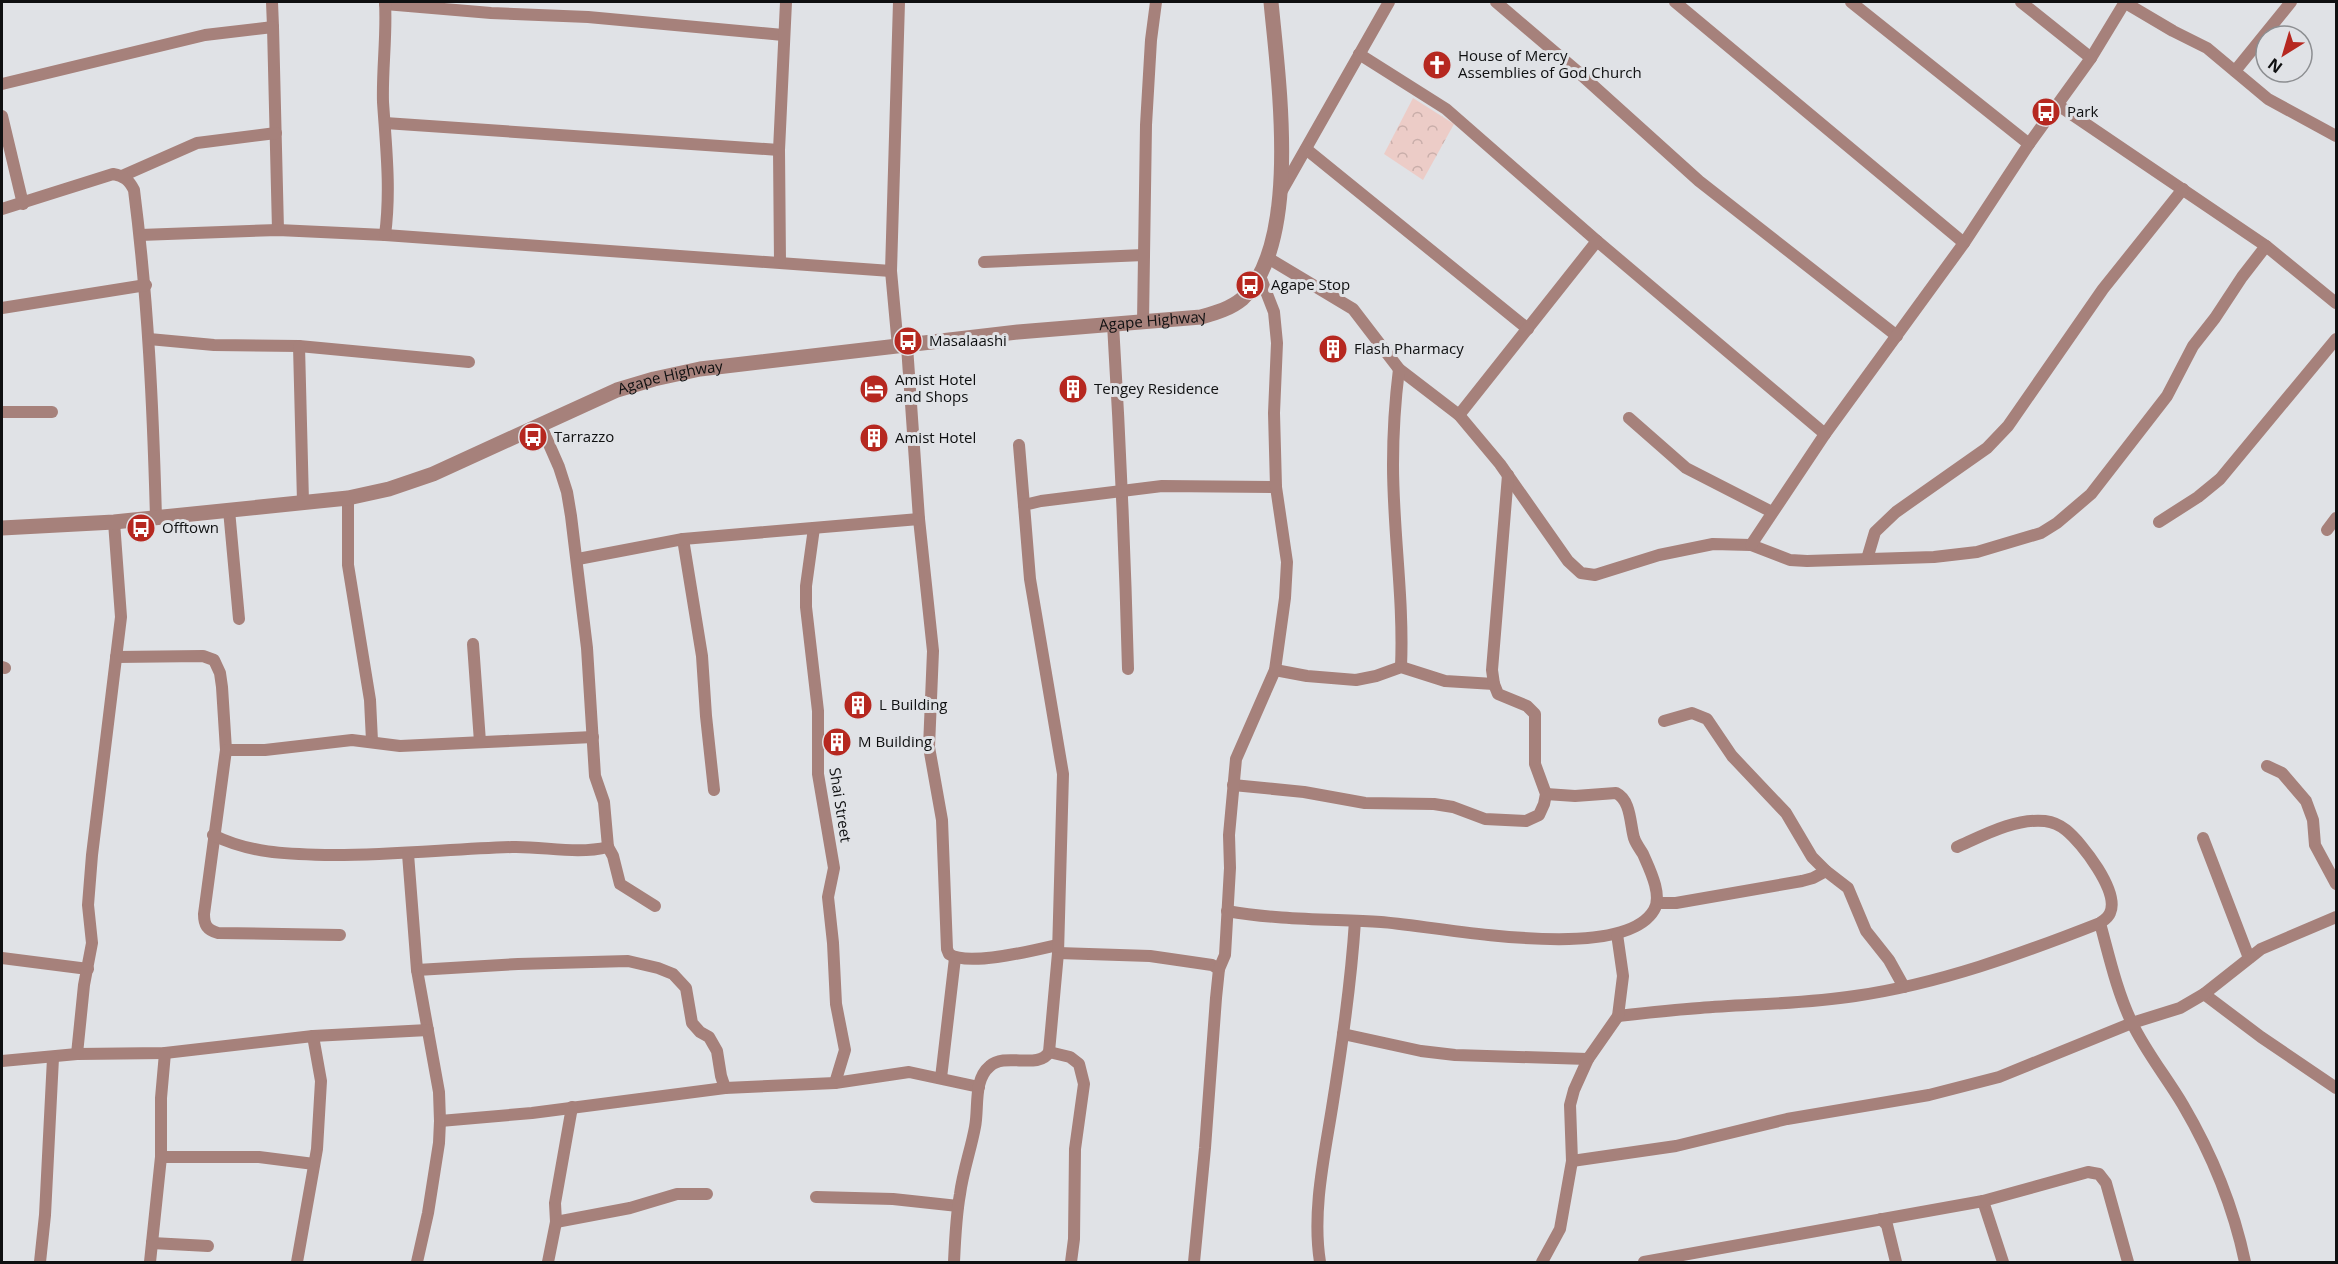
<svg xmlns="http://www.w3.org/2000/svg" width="2338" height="1264" font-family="'Open Sans',sans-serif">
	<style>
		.forest { fill: url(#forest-crowns) }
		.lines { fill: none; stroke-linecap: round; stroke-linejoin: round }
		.minor { stroke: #a6817b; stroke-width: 12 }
		.tertiary { stroke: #a6817b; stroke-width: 15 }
		.labels { text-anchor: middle; stroke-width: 6; stroke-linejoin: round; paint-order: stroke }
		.poi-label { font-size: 15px; fill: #0f1011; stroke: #e0e2e6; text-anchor: start }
		.street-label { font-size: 15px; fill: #0f1011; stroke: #e0e2e6 }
	</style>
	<defs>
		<pattern id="forest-crowns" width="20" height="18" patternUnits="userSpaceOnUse" patternTransform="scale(1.5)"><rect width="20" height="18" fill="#ecccc7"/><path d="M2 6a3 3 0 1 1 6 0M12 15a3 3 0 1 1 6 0" fill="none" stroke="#c9aeaa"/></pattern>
	</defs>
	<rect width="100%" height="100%" fill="#e0e2e6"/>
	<!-- forest -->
	<path class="forest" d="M1413,98L1454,124L1423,180L1384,154Z"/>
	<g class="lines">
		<!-- minor -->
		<g class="minor">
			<path d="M272,2L273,27"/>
			<path d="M1496,2L1577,71L1699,181L1897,336"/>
			<path d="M1675,2L1964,243"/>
			<path d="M1851,2L2029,144"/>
			<path d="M2021,2L2091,58"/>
			<path d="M2124,2L2173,31L2207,48L2268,99L2336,136"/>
			<path d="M385,4L491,13L588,17L783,35"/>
			<path d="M1359,54L1446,109L1597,241L1825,434"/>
			<path d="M2235,71L2291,2"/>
			<path d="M2,84L205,35L273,27L278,230"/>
			<path d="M2058,105L2266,246L2336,303"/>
			<path d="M2,116L23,204"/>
			<path d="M385,123L779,150"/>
			<path d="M1306,149L1528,329"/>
			<path d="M122,176L197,143L276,133"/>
			<path d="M1280,194L1389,2"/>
			<path d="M2,209L113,174C124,176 129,180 134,190C148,299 153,408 156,518"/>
			<path d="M140,235L278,230L385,235L891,271"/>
			<path d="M385,235C391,190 386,147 383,102C382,69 387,35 385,2"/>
			<path d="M1268,258L1353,309L1399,369L1459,415L1500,464L1568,561L1581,573L1595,575L1659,555L1713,544L1751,545L1790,560L1807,561L1934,557L1977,552L2041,533L2057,523L2091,494L2167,396L2193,346L2215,318L2242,277L2266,246"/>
			<path d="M780,262L779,150L786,2"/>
			<path d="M984,262L1144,255"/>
			<path d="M2,308L146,285"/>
			<path d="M1143,322L1146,125L1151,40L1156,2"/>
			<path d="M1113,324C1120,439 1125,554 1128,669"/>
			<path d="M149,339L214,345L299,346L469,362"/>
			<path d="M299,346L303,502"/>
			<path d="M907,346L919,519L933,651L929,747L942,820L947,949L949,954C968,967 1035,950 1057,945"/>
			<path d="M898,347L891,271L899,2"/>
			<path d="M1399,369C1395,401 1393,433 1393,465C1393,532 1404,599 1401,667"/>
			<path d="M2,412H52"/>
			<path d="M1459,415L1597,241"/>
			<path d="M1629,418L1686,468L1772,512"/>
			<path d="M1019,445L1024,505"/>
			<path d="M348,498V565L370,700L372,741"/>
			<path d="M229,510L239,619"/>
			<path d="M2159,522L2198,497L2220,479L2336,339"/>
			<path d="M814,528L806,586V607L818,711V774L834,868L828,897L833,943L836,1004L845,1050L835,1083"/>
			<path d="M2327,530L2336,518"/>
			<path d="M683,539L702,656L706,716L714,790"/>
			<path d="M1751,545L1825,434L1964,243L2029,144L2091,58L2125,2"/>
			<path d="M578,559L683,539L919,519"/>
			<path d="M1867,559L1875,532L1896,512L1987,448L2008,426L2103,289L2183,189"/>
			<path d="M473,644L480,742"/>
			<path d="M116,657L203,656L214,660L220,673L222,687L226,750L204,914C204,925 207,930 218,933L340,935"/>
			<path d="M2,667L5,668"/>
			<path d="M1275,670L1307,676L1356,680L1376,676L1401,667L1445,681L1494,684"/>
			<path d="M1664,721L1692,713L1707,719L1732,756L1786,813L1812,857L1826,871L1848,888L1866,931L1889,960L1904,987"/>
			<path d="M226,750H265L352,740L400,746L593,737"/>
			<path d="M2267,766L2282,773L2306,801L2313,820L2315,845L2336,884"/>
			<path d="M1233,785L1304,792L1365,803L1434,804L1453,807L1485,819L1526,821L1539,815L1544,804L1546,794L1535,764V714L1527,706L1498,694L1494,684L1492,670L1508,475"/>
			<path d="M213,835C249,853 286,854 325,855C387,856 449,849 512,847C544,846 576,855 608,847L604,802L595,776L587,648L571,516L567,492L559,467L541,426"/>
			<path d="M2203,838L2249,958"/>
			<path d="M608,847L613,856L620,884L655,906"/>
			<path d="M408,854L417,970L439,1092L440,1121L439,1143L428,1213L417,1262"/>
			<path d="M1657,903H1676L1802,881L1813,878L1826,871"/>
			<path d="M1227,911C1278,920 1330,919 1381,922C1437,926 1622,965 1654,910C1663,895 1649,868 1643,854C1640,849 1636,844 1634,838C1630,824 1631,800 1616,793L1575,796L1546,794"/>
			<path d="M2100,923C2109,956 2117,992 2132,1023C2146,1052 2167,1078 2183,1105C2213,1156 2233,1205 2245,1262"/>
			<path d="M1058,953L1150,956L1212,965L1219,969"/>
			<path d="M2,958L88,969"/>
			<path d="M417,970L518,964L628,961L658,968L673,974L686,988L692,1023L700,1032L709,1037L717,1051L721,1076L725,1088"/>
			<path d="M2204,994L2261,1037L2336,1088"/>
			<path d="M1618,1016C1645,1013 1672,1010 1700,1008C1751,1004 1803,1004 1855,996C1939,984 2021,954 2100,923C2104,920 2108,918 2110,913C2120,892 2082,843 2066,830C2061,826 2053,822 2045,821C2015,818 1984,835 1957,847"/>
			<path d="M1343,1034L1421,1051L1455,1055L1588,1059"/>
			<path d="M1049,1052L1070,1057L1079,1064L1084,1084L1075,1149L1074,1239L1071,1262"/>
			<path d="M77,1054L84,985L92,943L88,905L92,855L121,617L114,522"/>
			<path d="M2,1061L77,1054L165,1053L313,1036L428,1030"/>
			<path d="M941,1078L955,958"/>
			<path d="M440,1121L532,1113L725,1088L835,1083L909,1072L979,1087"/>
			<path d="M161,1157H259L314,1164"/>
			<path d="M1572,1161L1676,1146L1787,1119L1929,1095L1999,1077L2132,1023L2180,1008L2204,994L2261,949L2336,917"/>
			<path d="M816,1197L893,1199L958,1206"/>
			<path d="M1983,1201L2003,1262"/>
			<path d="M1881,1219L1887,1225L1896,1262"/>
			<path d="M556,1222L630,1208L677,1194H707"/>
			<path d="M152,1243L208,1246"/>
			<path d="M40,1262L45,1215L53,1058"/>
			<path d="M150,1262L161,1157V1098L165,1053"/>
			<path d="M297,1262L317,1149L321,1081L313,1036"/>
			<path d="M548,1262L556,1222L555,1203L572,1107"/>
			<path d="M954,1262C955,1240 956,1216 960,1194C963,1171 971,1149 975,1127C979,1107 973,1080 990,1066C1005,1052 1039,1070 1049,1052L1058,953L1063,774L1030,579L1024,505L1041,501L1162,486L1276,487"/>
			<path d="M1194,1262L1205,1148L1216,998L1219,969L1225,955L1230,868L1229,835L1236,759L1275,670L1285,598L1287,562L1276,487L1274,413L1277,343L1274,312L1260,276"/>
			<path d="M1320,1262C1312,1212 1324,1158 1332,1108C1342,1046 1351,984 1355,921"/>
			<path d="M1542,1262L1560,1229L1572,1161L1570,1105L1574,1090L1588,1059L1618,1016L1623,976L1617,934"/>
			<path d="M1644,1262L1983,1201L2088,1172L2099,1174L2106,1183L2128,1262"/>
		</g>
		<!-- tertiary -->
		<path class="tertiary" id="s1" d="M2,528L114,522L348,498L389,489L433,474L617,390L654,379L700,369L1018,332L1201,317C1215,313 1230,309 1242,299C1302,243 1278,77 1271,2"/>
	</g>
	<!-- icons -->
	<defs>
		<g id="church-disc" transform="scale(1.5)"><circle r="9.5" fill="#b62820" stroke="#e0e2e6"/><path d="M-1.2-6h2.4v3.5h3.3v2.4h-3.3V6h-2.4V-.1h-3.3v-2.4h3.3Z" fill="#fff"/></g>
		<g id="bus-disc" transform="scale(1.5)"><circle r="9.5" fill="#b62820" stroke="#e0e2e6"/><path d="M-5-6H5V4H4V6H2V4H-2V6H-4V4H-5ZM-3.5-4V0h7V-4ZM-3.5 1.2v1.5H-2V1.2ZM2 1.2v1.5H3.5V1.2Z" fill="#fff"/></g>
		<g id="building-disc" transform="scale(1.5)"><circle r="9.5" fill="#b62820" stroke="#e0e2e6"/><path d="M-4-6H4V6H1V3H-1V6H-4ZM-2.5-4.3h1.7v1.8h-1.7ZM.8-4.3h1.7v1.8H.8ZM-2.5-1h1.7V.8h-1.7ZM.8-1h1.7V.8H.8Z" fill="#fff"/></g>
		<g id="hotel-disc" transform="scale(1.5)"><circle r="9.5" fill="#b62820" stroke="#e0e2e6"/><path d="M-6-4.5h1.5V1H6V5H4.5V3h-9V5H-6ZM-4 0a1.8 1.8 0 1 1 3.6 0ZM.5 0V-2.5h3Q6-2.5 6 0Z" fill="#fff"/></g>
	</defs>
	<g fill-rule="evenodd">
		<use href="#church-disc" x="1437" y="65"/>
		<use href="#bus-disc" x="2046" y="112"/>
		<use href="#bus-disc" x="1250" y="285"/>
		<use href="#bus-disc" x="908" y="341"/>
		<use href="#building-disc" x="1333" y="349"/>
		<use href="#hotel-disc" x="874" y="389"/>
		<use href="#building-disc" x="1073" y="389"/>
		<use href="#bus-disc" x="533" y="437"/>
		<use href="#building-disc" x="874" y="438"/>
		<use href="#bus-disc" x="141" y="528"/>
		<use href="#building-disc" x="858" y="705"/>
		<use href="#building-disc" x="837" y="742"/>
	</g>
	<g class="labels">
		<!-- poi labels -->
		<g class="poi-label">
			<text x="1458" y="61">House of Mercy<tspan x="1458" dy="17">Assemblies of God Church</tspan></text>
			<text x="2067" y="117">Park</text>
			<text x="1271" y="290">Agape Stop</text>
			<text x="929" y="346">Masalaashi</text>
			<text x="1354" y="354">Flash Pharmacy</text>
			<text x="895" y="385">Amist Hotel<tspan x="895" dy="17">and Shops</tspan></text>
			<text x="1094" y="394">Tengey Residence</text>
			<text x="554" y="442">Tarrazzo</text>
			<text x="895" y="443">Amist Hotel</text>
			<text x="162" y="533">Offtown</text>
			<text x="879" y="710">L Building</text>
			<text x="858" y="747">M Building</text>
		</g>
		<!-- street labels -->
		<g class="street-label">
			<text dy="5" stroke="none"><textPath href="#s1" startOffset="1179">Agape Highway</textPath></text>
			<text dy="5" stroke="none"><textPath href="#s1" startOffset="693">Agape Highway</textPath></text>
			<text transform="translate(840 805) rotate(81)" y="5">Shai Street</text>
		</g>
	</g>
	<!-- border -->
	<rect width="2338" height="1264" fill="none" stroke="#0f1011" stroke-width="6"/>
	<!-- north arrow -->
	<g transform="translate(2284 54) rotate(217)"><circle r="28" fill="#e0e2e6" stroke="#8c8e91" stroke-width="1.5"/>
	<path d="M0-4.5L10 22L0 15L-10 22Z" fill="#b62820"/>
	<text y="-9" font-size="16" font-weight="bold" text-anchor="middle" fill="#0f1011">N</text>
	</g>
</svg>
